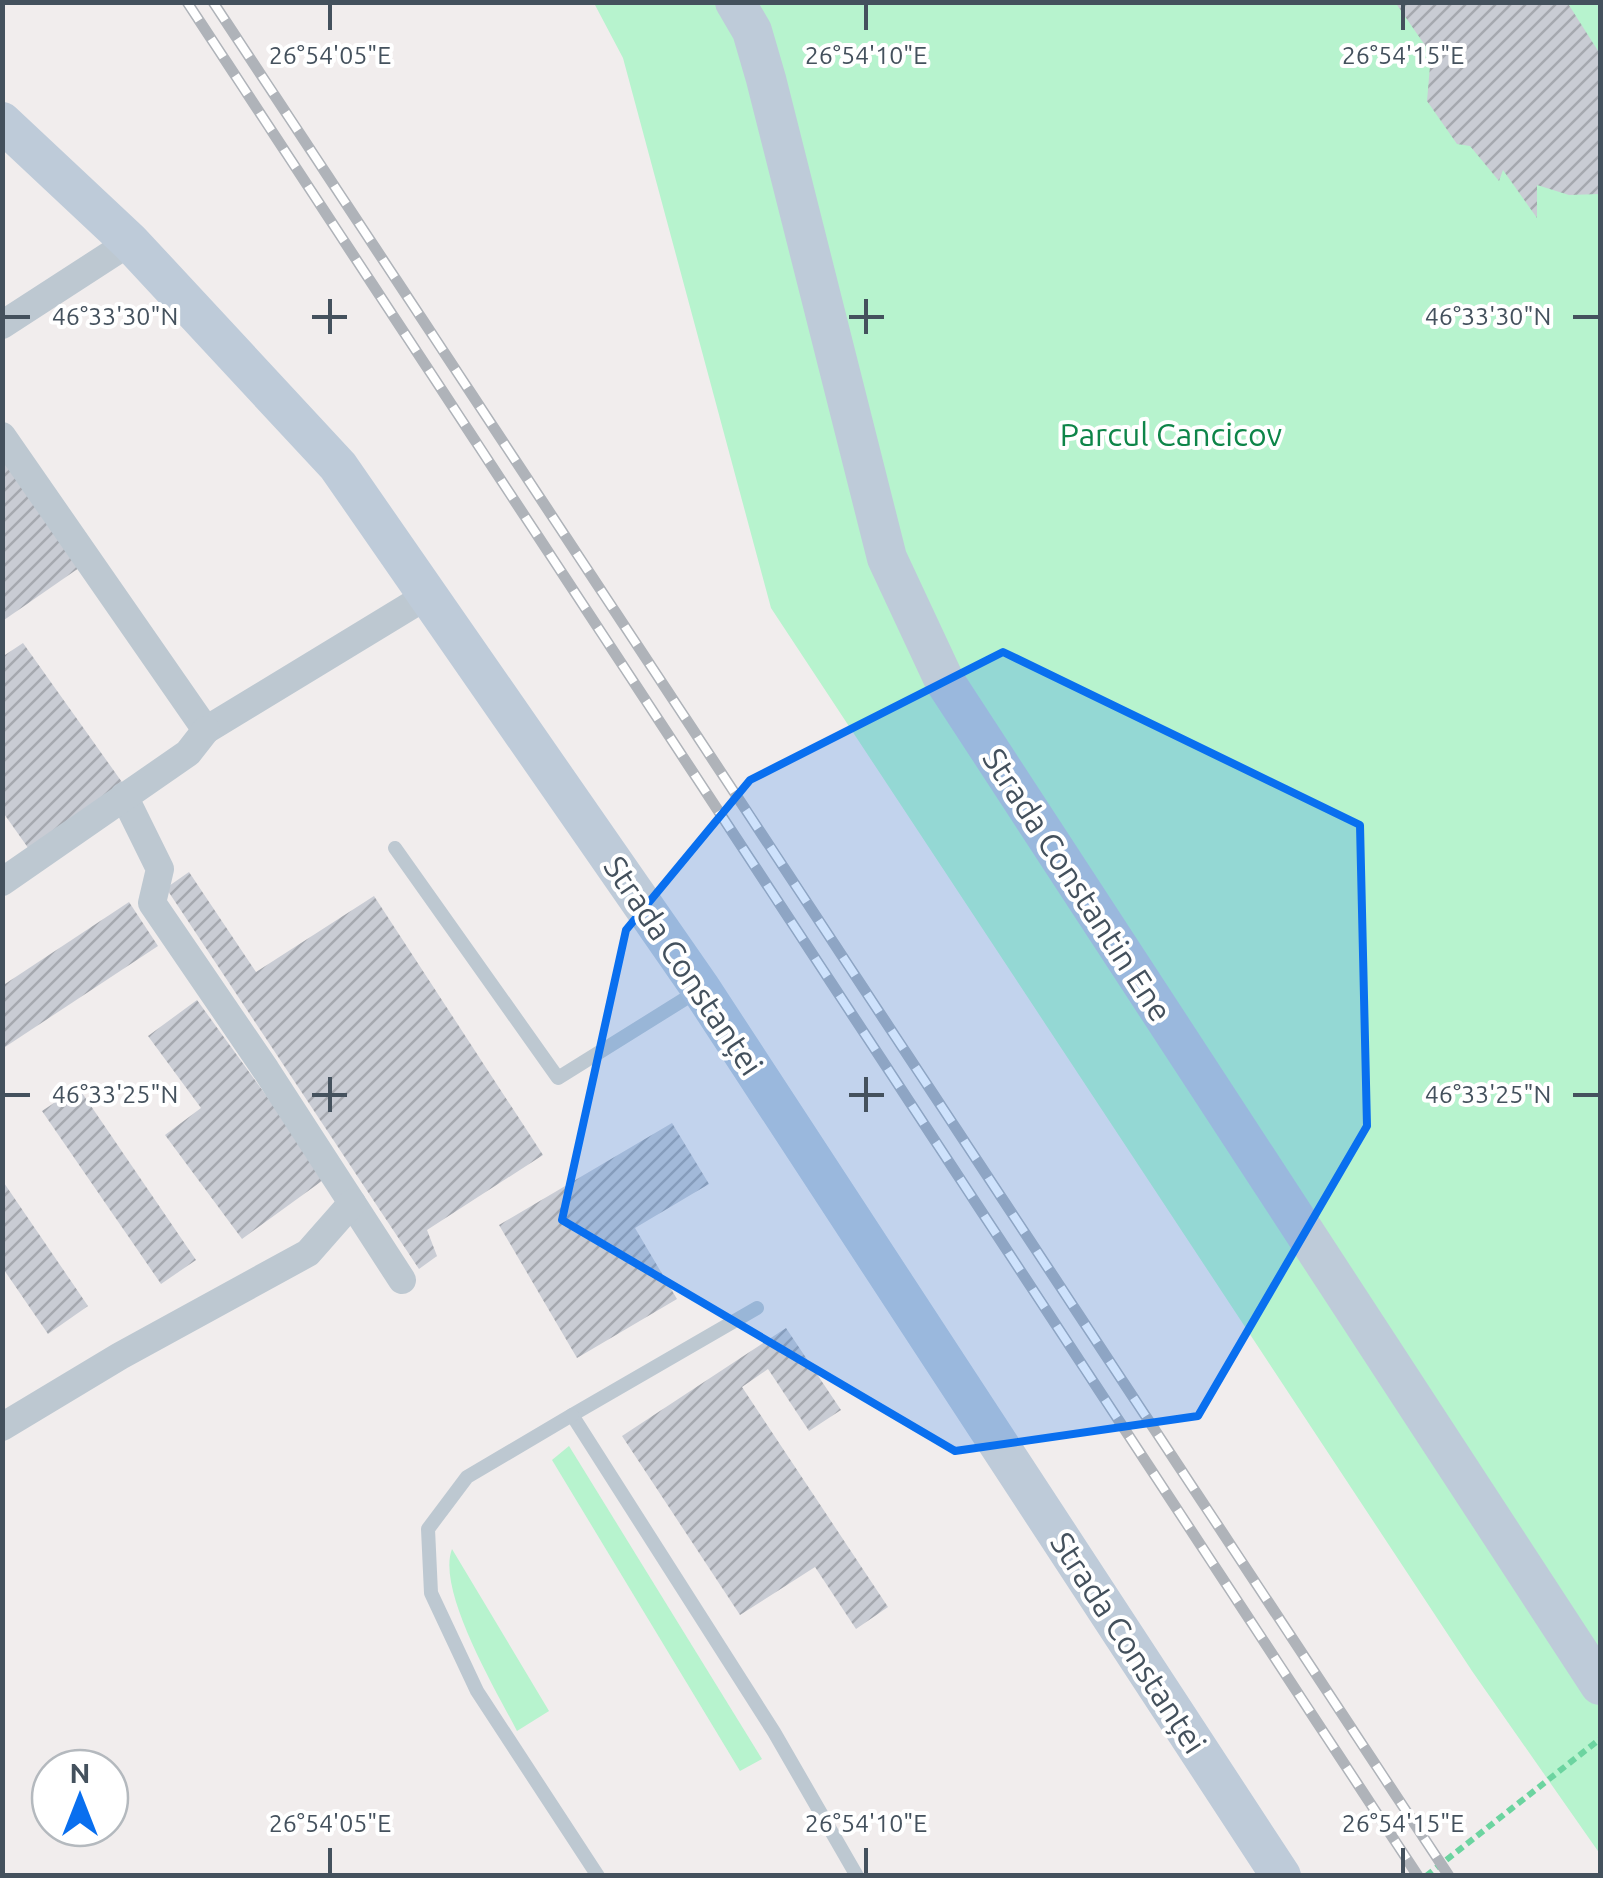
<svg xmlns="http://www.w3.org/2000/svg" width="1603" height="1878" font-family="Ubuntu,sans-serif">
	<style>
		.green { fill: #b7f3ce }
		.building { fill: url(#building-hatch) }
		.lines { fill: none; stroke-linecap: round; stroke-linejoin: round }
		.path { stroke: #6cd4a0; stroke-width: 6; stroke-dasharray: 8 5; stroke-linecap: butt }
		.lane { stroke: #bdc8d1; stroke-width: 14 }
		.street { stroke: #bdc8d1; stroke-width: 28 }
		.secondary { stroke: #becbd9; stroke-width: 40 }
		.rail-casing { stroke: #afb3b9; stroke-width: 11 }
		.rail { stroke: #fff; stroke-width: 8; stroke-dasharray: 22; stroke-linecap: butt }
		.marked { fill: #096fef; fill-opacity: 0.2; stroke: #096fef; stroke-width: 8; stroke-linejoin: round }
		.ticks { fill: none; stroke: #44515d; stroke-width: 4 }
		.labels { text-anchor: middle; stroke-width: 8; stroke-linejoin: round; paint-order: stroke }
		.park-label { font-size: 32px; fill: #0e8549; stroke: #fff }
		.street-label { font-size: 32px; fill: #44515d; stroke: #fff }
		.ticks-label { font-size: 25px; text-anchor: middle; fill: #44515d; stroke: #fff; stroke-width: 8; stroke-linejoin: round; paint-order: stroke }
	</style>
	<defs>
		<pattern id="building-hatch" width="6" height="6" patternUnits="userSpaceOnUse" patternTransform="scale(2.5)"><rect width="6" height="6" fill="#c9ccd4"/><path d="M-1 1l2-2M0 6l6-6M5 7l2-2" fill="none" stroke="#a5a8af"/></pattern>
	</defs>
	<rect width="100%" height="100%" fill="#f1eded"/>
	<!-- green -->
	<g class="green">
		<path d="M594,3H1600V1854L1472,1671L771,608L623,58Z"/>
		<path d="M569,1446L762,1759L740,1771L552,1460Z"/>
		<path d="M452,1549L549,1711L517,1731C497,1692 436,1590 452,1549Z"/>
	</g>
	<!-- building -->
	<g class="building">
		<path d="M1395,2H1567L1600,54V194L1569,195L1537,185V218L1503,170L1499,181L1470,146L1457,144L1427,101L1431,54Z"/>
		<path d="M2,436L89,561L4,620L2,618Z"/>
		<path d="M23,643L129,792L36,859L2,811V657Z"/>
		<path d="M189,872L256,972L374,896L543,1155L427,1230L437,1256L419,1269L166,888Z"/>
		<path d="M129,902L158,946L2,1049V986Z"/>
		<path d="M197,1000L326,1178L242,1239L165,1135L201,1108L148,1036Z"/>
		<path d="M78,1087L196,1260L161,1284L42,1111Z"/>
		<path d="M672,1123L709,1184L635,1228L677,1299L577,1358L499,1225Z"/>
		<path d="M2,1180L88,1306L48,1334L2,1267Z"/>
		<path d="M786,1328L841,1410L809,1431L768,1369L742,1387L888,1607L856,1629L815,1567L740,1615L622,1436Z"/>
	</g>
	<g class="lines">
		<!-- path -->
		<path class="path" d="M1426,1876L1600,1739"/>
		<!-- lane -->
		<g class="lane">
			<path d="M395,848L558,1078L696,992"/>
			<path d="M757,1308L572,1415L774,1732L857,1876"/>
			<path d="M572,1415L467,1477L428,1529L431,1593L477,1691L598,1876"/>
		</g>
		<!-- street -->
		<g class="street">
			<path d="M2,325L130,242"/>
			<path d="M2,436L206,730L428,595"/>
			<path d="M124,796L160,869L152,903L266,1070L402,1280"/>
			<path d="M2,882L188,753L206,730"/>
			<path d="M2,1427L120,1356L308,1253L352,1203"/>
		</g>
		<!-- secondary -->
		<g class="secondary">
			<path d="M735,2L752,31L766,79L887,558L944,680L1600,1685"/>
			<path d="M2,122L130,242L338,466L701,989L1281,1876"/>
		</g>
		<!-- rail casing -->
		<g class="rail-casing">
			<g id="rail">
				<path d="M187,2L1418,1876"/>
				<path d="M213,2L1449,1876"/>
			</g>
		</g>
		<!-- rail -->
		<use href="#rail" class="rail"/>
	</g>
	<!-- marked area -->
	<path class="marked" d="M1003,652L1360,825L1367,1126L1198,1416L955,1451L562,1220L626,930L750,780Z"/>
	<!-- ticks -->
	<path class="ticks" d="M330,5V30M866,5V30M1403,5V30M330,299V334M866,299V334M5,317H30M312,317H347M849,317H884M1573,317H1598M330,1077V1112M866,1077V1112M5,1095H30M312,1095H347M849,1095H884M1573,1095H1598M330,1848V1873M866,1848V1873M1403,1848V1873"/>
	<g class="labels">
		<!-- park labels -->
		<g class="park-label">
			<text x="1171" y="446">Parcul Cancicov</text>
		</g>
		<!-- street labels -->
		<g class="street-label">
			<text transform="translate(1077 885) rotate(57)" y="11">Strada Constantin Ene</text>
			<text transform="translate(683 966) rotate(56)" y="11">Strada Constanței</text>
			<text transform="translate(1128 1643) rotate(57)" y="11">Strada Constanței</text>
		</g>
	</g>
	<g class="ticks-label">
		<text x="330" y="64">26°54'05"E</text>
		<text x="866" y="64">26°54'10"E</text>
		<text x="1403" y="64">26°54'15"E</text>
		<text x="115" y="325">46°33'30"N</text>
		<text x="1488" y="325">46°33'30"N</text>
		<text x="115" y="1103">46°33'25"N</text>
		<text x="1488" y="1103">46°33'25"N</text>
		<text x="330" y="1832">26°54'05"E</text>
		<text x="866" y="1832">26°54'10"E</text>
		<text x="1403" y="1832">26°54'15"E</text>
	</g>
	<!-- border -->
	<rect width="1603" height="1878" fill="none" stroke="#44515d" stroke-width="10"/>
	<!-- north arrow -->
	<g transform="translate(80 1798)"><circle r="48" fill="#ffffff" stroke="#b4b9be" stroke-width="2.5"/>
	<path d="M0-8L18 38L0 25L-18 38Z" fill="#096fef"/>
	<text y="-15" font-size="28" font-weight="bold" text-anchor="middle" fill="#44515d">N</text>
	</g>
</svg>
